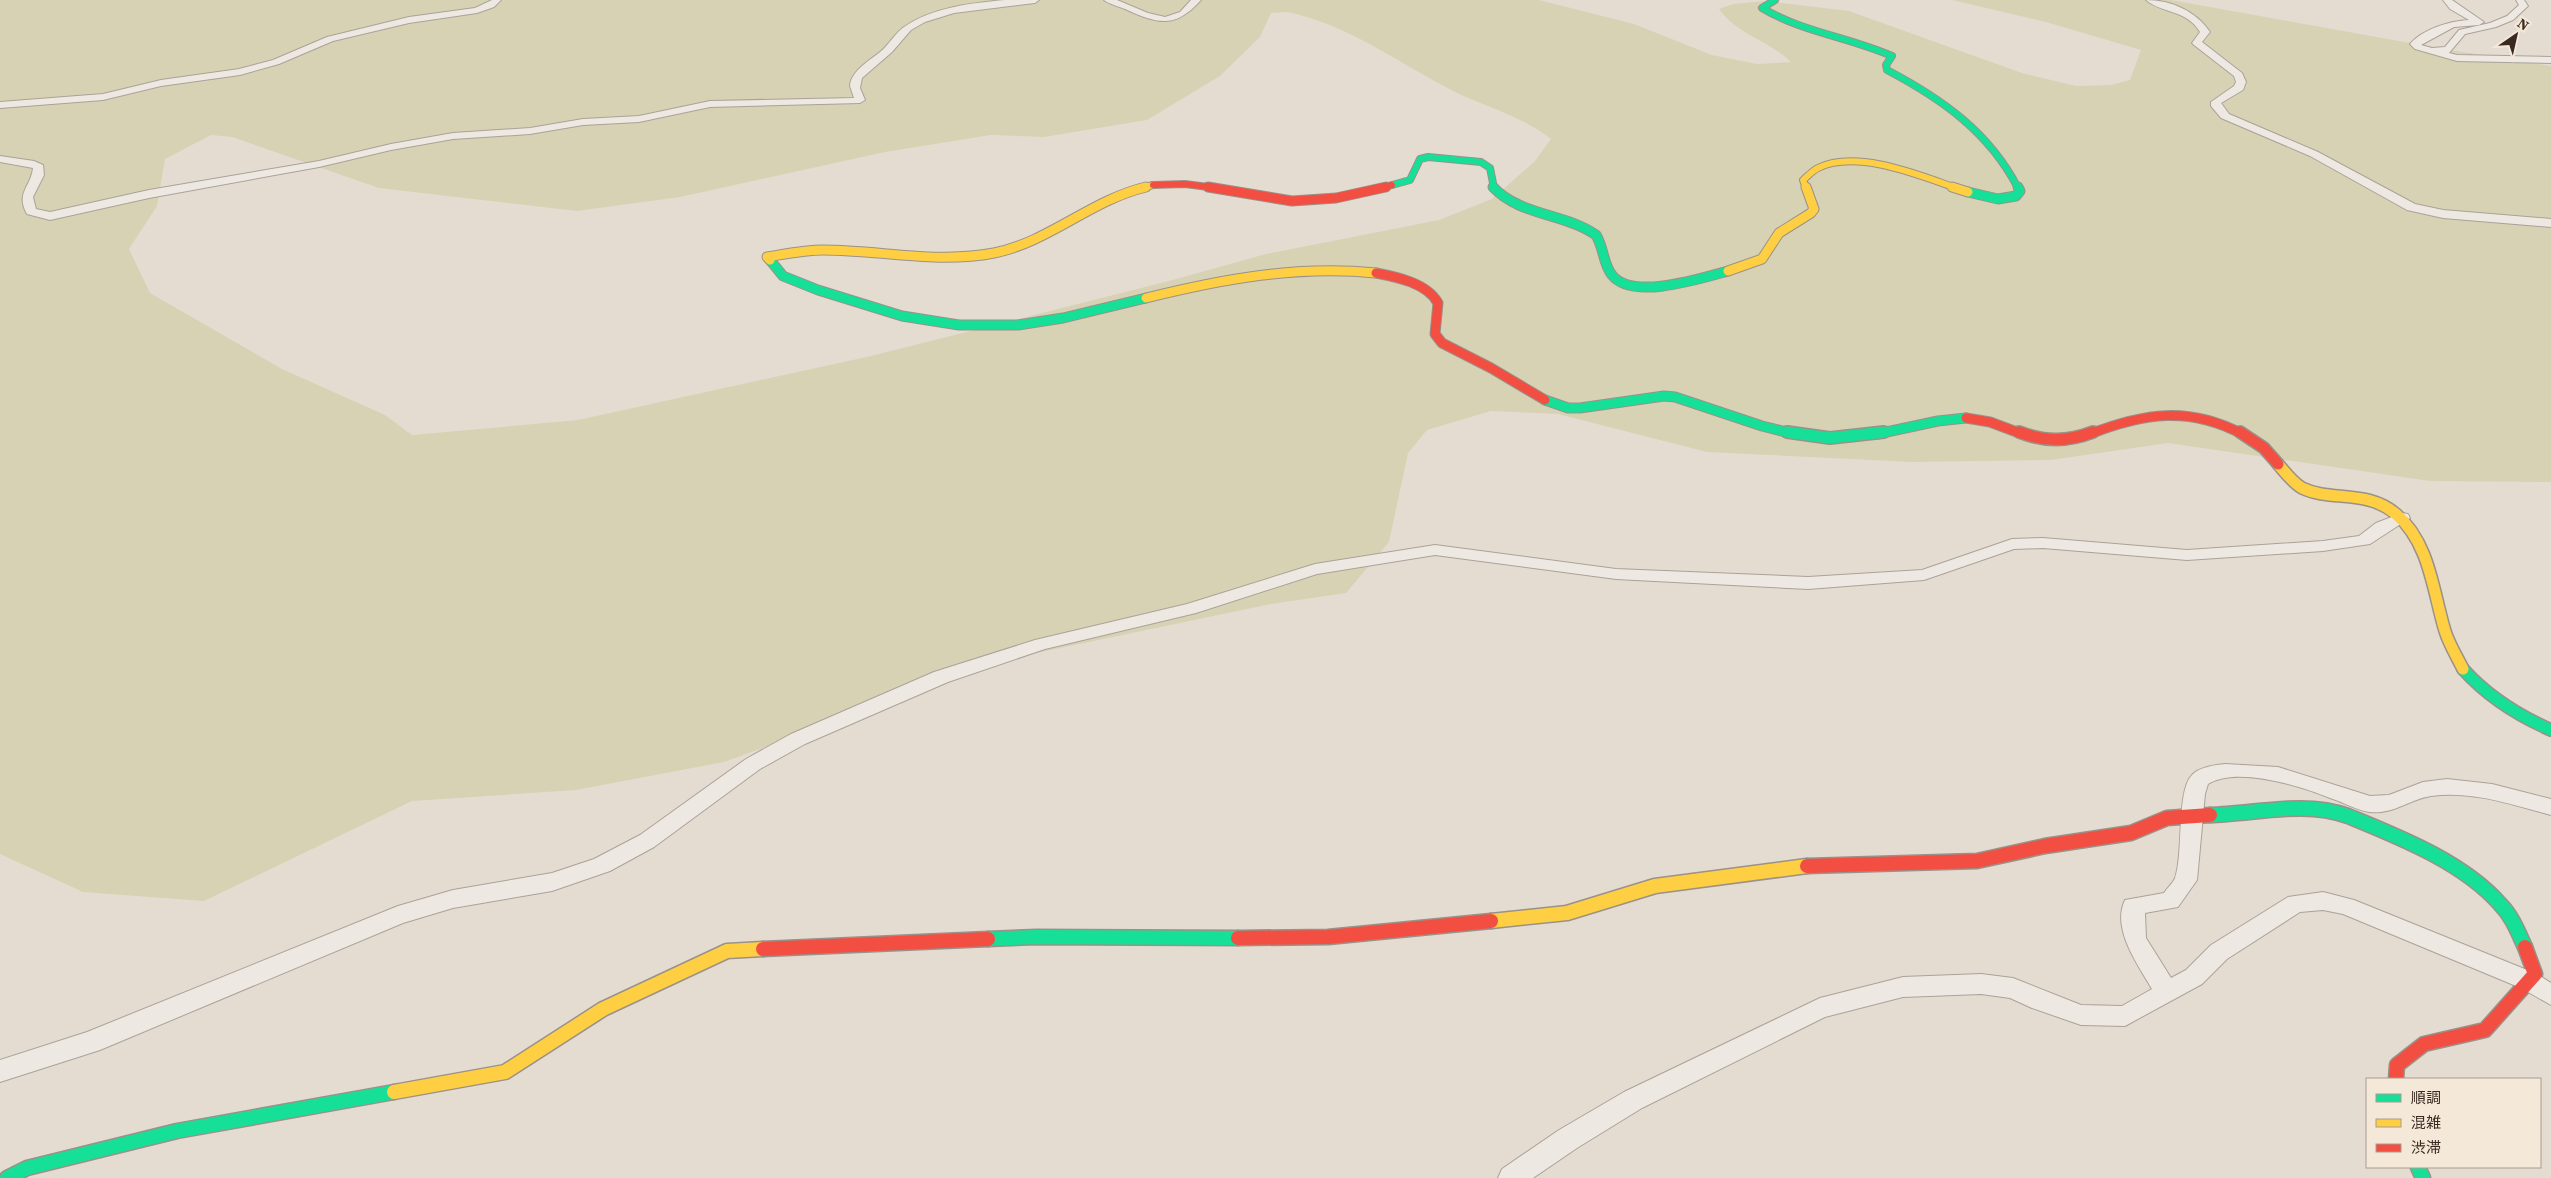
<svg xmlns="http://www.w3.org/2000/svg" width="2551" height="1178" font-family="'Source Serif 4','Noto Sans JP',serif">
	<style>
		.green { fill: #d7d2b4; fill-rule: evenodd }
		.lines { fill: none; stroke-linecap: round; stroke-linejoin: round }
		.street-casing { stroke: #aaa299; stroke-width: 2 }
		.fast-far3-casing { stroke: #9a9189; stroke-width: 8 }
		.fast-far2-casing { stroke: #9a9189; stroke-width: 11 }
		.fast-far1-casing { stroke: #9a9189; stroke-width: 14 }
		.fast-casing { stroke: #9a9189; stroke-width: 17 }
		.slow-far3-casing { stroke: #9a9189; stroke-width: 8 }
		.slow-far2-casing { stroke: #9a9189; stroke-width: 11 }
		.slow-far1-casing { stroke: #9a9189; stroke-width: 14 }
		.slow-casing { stroke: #9a9189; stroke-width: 17 }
		.jam-far3-casing { stroke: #9a9189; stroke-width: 8 }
		.jam-far2-casing { stroke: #9a9189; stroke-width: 11 }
		.jam-far1-casing { stroke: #9a9189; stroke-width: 14 }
		.jam-casing { stroke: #9a9189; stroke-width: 17 }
		.street { fill: #ede8e2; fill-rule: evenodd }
		.fast-far3 { stroke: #16e098; stroke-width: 6 }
		.fast-far2 { stroke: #16e098; stroke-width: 9 }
		.fast-far1 { stroke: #16e098; stroke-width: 11 }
		.fast { stroke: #16e098; stroke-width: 14 }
		.slow-far3 { stroke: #ffcf43; stroke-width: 6 }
		.slow-far2 { stroke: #ffcf43; stroke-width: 9 }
		.slow-far1 { stroke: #ffcf43; stroke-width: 11 }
		.slow { stroke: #ffcf43; stroke-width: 14 }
		.jam-far3 { stroke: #f24e42; stroke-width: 6 }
		.jam-far2 { stroke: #f24e42; stroke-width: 9 }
		.jam-far1 { stroke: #f24e42; stroke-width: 11 }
		.jam { stroke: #f24e42; stroke-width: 14 }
	</style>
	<rect width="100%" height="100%" fill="#e5dcd1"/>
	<!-- green -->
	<path class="green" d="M0,0H1539L1634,24L1712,55L1757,64L1791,62C1770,41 1736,34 1719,9L1733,4L1765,1L1849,11L2022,73L2076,86L2111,85L2130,80L2141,50L2046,22L1952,0H2171L2444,49L2551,66V482L2430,481L2168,443L2051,460L1912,462L1707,452L1558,414L1491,411L1427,430L1408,453L1389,542L1346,593L1271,604L1003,660L724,762L576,790L412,801L204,901L83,892L0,854ZM1287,12C1348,24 1400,64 1455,92C1487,107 1523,117 1551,139L1535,161L1492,199L1439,220L1266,254L1169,281L871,356L578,420L412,435L385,415L282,369L150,293L129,249L157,206L165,159L211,135L232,137L379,188L577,211L680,197L885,152L991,135L1044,137L1147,120L1220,76L1260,37L1271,13Z"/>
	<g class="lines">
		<!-- street casing -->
		<g class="street-casing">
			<g id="street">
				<path d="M492,0H501L494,7L477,13L409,23L333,41L279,64L240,75L161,86L103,100L0,108V102L103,94L161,80L239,69L273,60L327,37L409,17L475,8Z"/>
				<path d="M1005,0H1039L1035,3L954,13L925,22L911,30L892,52L862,78L860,88L865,100L860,103L710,107L639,122L583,125L530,134L453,139L391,150L319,167L149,198L50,220L27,214C15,193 31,187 33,168L0,162V156L34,161L43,165L44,175L33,197L36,209L50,212L149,190L319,161L391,144L453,133L530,128L583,119L639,116L710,101L854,98L850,86C851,71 869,61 880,52C889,45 895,33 904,27C933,7 972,3 1005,0Z"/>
				<path d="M1104,0H1117L1148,13L1165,17L1180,12L1191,0H1201C1175,29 1158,24 1125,9C1118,6 1109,4 1104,0Z"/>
				<path d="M2146,0C2171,0 2196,11 2210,32L2202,42L2242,73L2246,82L2243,90L2221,103L2229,114L2318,152L2415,204L2443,210L2551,219V227L2443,218L2407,210L2310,156L2221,118L2211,106V102L2234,86L2236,82L2234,76L2194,45L2192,43L2200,32C2186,9 2163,14 2146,0Z"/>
				<path d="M2443,0H2452L2484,22L2479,25L2454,27L2421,45L2432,48L2445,47L2459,30L2490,23L2507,16L2519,5L2516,0H2524L2528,6L2513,20L2496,27L2465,34L2449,53L2457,55L2551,57V63L2457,61L2415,49L2410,44C2423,29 2450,21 2469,20L2450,9Z"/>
				<path d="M2402,513L2408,514L2410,518L2370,544L2323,551L2187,560L2043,548L2014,549L1924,580L1808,589L1616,579L1435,555L1317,574L1196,613L1045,649L948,682L805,744L760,769L654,847L610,871L552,891L453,908L403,923L100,1050L0,1082V1060L87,1032L398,906L453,890L552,873L594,859L640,835L746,759L791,734L934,672L1035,640L1187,604L1315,564L1435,545L1616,569L1808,577L1922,570L2012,539L2043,538L2187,550L2323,541L2359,536L2376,523Z"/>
				<path d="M2225,764L2278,767L2370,796L2389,795L2423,782L2447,779L2492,784L2551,799V815C2513,805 2472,790 2431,796C2410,799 2393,815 2369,812C2356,810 2343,802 2330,798C2300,786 2237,766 2208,784L2205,794L2197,880L2178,907L2145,913L2146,938L2171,978L2186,970L2211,945L2288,897L2323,892L2354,900L2537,974L2551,983V1005L2521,988L2343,914L2323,910L2300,912L2227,959L2202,984L2125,1026L2081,1025L2032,1008L2010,998L1981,994L1903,997L1825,1017L1642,1108L1577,1148L1533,1178H1498L1502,1169L1559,1130L1624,1092L1820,998L1903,977L1981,974L2013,978L2081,1005L2122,1006L2152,989C2138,965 2111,928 2125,900L2164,893C2167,888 2173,883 2175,878C2184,855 2176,791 2192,775C2199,767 2215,765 2225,764Z"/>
			</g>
		</g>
		<!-- fast-far3 casing -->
		<g class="fast-far3-casing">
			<g id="fast-far3">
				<path d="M1775,0L1762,8C1802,32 1849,37 1892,56L1886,65L1887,70C1942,99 1989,132 2018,188"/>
				<path d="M1392,185L1410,180L1420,159L1428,157L1481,162L1490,168L1494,188"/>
			</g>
		</g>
		<!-- fast-far2 casing -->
		<g class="fast-far2-casing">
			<g id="fast-far2">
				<path d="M1493,187C1520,216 1565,213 1596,235C1604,248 1603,264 1612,275C1632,301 1702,278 1728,271"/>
				<path d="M1968,192L1998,199L2016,196L2020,191L2018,187"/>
				<path d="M770,260L783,276L818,290L902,316L959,325H1018L1063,318L1146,298"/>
				<path d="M1545,400L1568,408H1580L1664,396L1675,397L1762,426L1794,434"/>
				<path d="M1877,434L1938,421L1966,418"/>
			</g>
		</g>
		<!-- fast-far1 casing -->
		<g class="fast-far1-casing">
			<g id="fast-far1">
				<path d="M1787,432L1830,438L1884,432"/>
				<path d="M2463,669C2488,697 2517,715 2551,730"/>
			</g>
		</g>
		<!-- fast casing -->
		<g class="fast-casing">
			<g id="fast">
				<path d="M2210,815C2255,814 2305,800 2348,816C2399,837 2463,862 2500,904C2512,916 2518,932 2525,947"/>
				<path d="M988,939L1036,937L1238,938"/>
				<path d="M2418,1167L2423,1178"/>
				<path d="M7,1178L27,1168L177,1131L394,1092"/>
			</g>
		</g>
		<!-- slow-far3 casing -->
		<g class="slow-far3-casing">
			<g id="slow-far3">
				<path d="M1141,188L1153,185"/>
				<path d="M1806,188L1803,180C1808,176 1812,171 1818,168C1856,149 1919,175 1956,188"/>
			</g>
		</g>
		<!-- slow-far2 casing -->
		<g class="slow-far2-casing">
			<g id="slow-far2">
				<path d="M1952,187L1968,192"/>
				<path d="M770,260L767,257C786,254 804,250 823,250C880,250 937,264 994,253C1049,242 1091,200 1146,187"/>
				<path d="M1728,271L1762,259L1779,233L1811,213L1814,209L1806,187"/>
				<path d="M1146,298C1223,279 1297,265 1376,273"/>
			</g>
		</g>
		<!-- slow-far1 casing -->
		<g class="slow-far1-casing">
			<path id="slow-far1" d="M2278,464C2285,472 2292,482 2302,488C2331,502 2367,489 2396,514C2430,543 2433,592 2445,631C2449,644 2457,657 2463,669"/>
		</g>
		<!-- slow casing -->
		<g class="slow-casing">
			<g id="slow">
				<path d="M1491,921L1567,913L1655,886L1807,866"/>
				<path d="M394,1092L505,1072L603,1009L727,951L763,949"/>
			</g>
		</g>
		<!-- jam-far3 casing -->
		<g class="jam-far3-casing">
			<g id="jam-far3">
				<path d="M1153,185L1185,184L1216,188"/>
				<path d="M1381,188L1392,185"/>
			</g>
		</g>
		<!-- jam-far2 casing -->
		<g class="jam-far2-casing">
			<g id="jam-far2">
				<path d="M1208,187L1292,201L1336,198L1386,187"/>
				<path d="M1376,273C1397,277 1427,283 1438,303L1435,334L1442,343L1491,368L1545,400"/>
				<path d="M1966,418L1990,422L2022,434"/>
				<path d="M2090,434C2144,413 2189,406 2242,434"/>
			</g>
		</g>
		<!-- jam-far1 casing -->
		<g class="jam-far1-casing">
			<g id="jam-far1">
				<path d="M2019,432C2045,442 2067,442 2093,432"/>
				<path d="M2240,432L2264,448L2278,464"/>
			</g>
		</g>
		<!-- jam casing -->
		<g class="jam-casing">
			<g id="jam">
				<path d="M1807,866L1977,861L2045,846L2131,833L2167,818L2210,815"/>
				<path d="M1238,938L1328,937L1491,921"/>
				<path d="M763,949L988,939"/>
				<path d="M2396,1079L2397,1065L2424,1044L2485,1030L2535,974L2525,947"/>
			</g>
		</g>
		<!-- street -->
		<use href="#street" class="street"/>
		<!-- fast-far3 -->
		<use href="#fast-far3" class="fast-far3"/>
		<!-- fast-far2 -->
		<use href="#fast-far2" class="fast-far2"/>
		<!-- fast-far1 -->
		<use href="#fast-far1" class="fast-far1"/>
		<!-- fast -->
		<use href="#fast" class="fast"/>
		<!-- slow-far3 -->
		<use href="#slow-far3" class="slow-far3"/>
		<!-- slow-far2 -->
		<use href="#slow-far2" class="slow-far2"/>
		<!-- slow-far1 -->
		<use href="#slow-far1" class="slow-far1"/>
		<!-- slow -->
		<use href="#slow" class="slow"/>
		<!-- jam-far3 -->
		<use href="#jam-far3" class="jam-far3"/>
		<!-- jam-far2 -->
		<use href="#jam-far2" class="jam-far2"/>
		<!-- jam-far1 -->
		<use href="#jam-far1" class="jam-far1"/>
		<!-- jam -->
		<use href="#jam" class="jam"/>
	</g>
	<!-- legend -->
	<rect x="2366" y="1078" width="175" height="90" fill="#f4e8d8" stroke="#a99c8f"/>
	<rect x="2376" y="1094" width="25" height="8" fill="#16e098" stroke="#a99c8f"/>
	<text x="2411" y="1103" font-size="15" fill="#392921">順調</text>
	<rect x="2376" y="1119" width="25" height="8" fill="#ffcf43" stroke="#a99c8f"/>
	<text x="2411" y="1128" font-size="15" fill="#392921">混雑</text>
	<rect x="2376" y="1144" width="25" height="8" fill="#f24e42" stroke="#a99c8f"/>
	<text x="2411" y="1153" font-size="15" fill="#392921">渋滞</text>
	<!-- north arrow -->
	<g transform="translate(2516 35) rotate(34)" stroke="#f4e8d8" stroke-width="4" paint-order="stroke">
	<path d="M0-4L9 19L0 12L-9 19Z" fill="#392921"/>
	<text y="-8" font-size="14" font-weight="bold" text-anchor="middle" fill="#392921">N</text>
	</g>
</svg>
